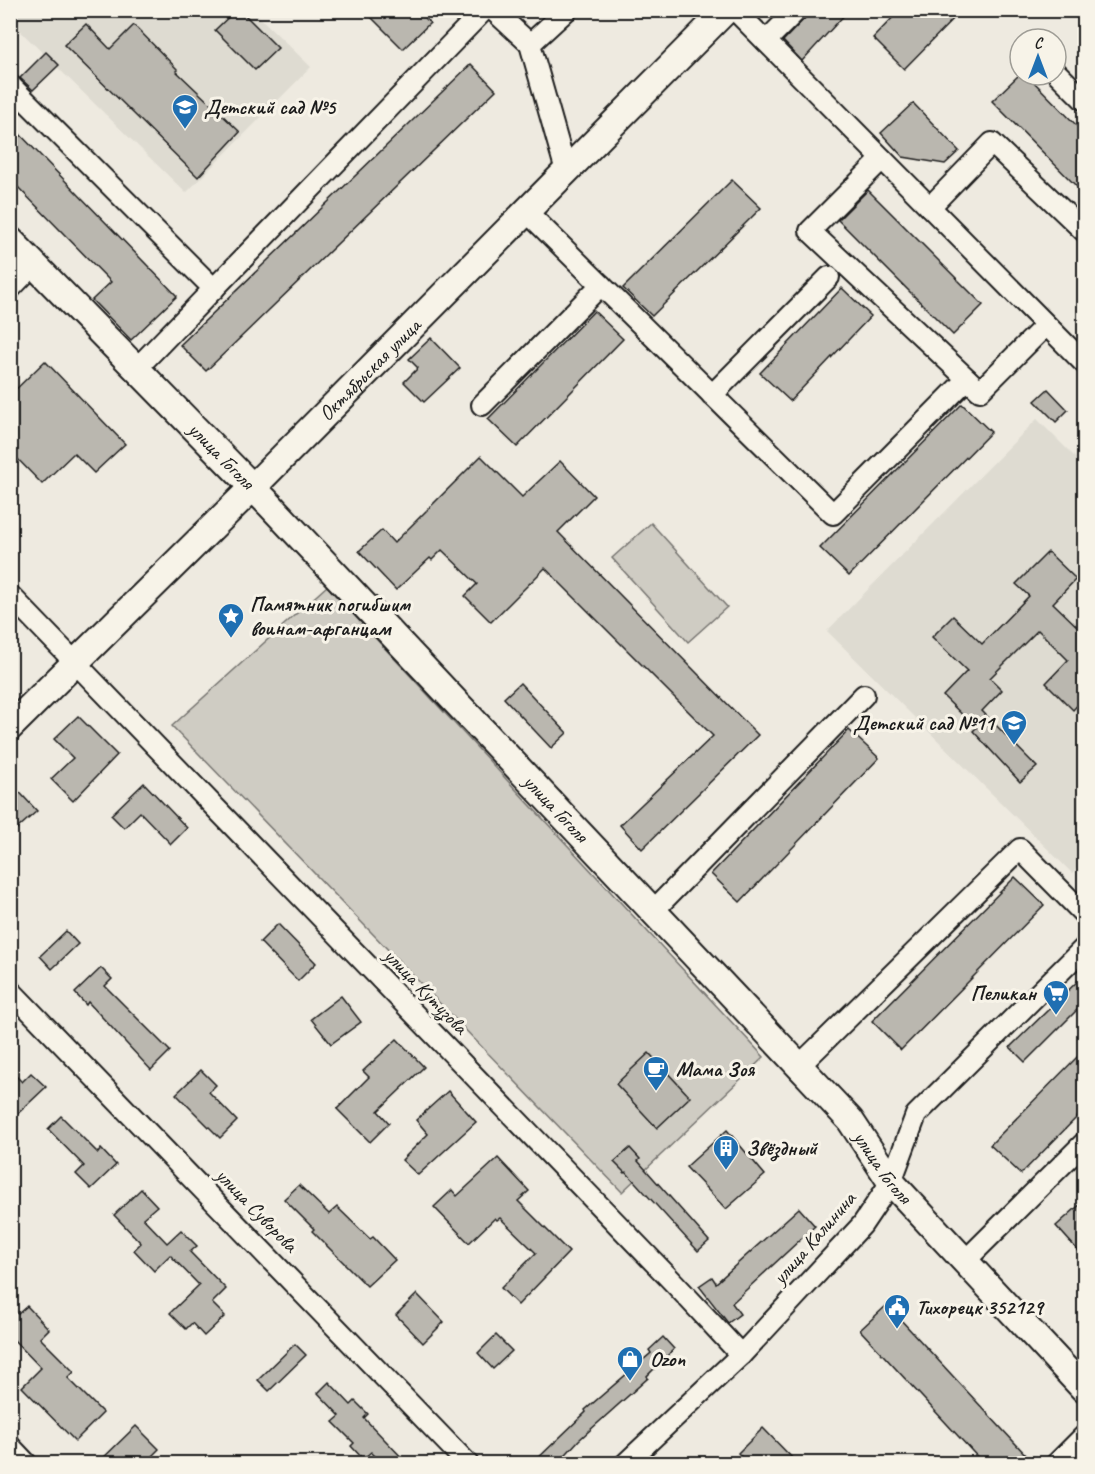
<svg xmlns="http://www.w3.org/2000/svg" width="1095" height="1474" font-family="Caveat,sans-serif">
	<style>
		.built { fill: #dedbd1 }
		.green { fill: #cfccc3; stroke: #767470; stroke-width: 1.5 }
		.building { fill: #bab7af; stroke: #1c1c1c; stroke-width: 1.5 }
		.lines { fill: none; stroke-linecap: round; stroke-linejoin: round }
		.minor-casing { stroke: #1c1c1c; stroke-width: 24 }
		.major-casing { stroke: #1c1c1c; stroke-width: 30 }
		.minor { stroke: #f7f3e8; stroke-width: 20 }
		.major { stroke: #f7f3e8; stroke-width: 26 }
		.labels { text-anchor: middle; stroke-width: 6; stroke-linejoin: round; paint-order: stroke }
		.poi-label { font-size: 21px; font-weight: bold; fill: #1c1c1c; stroke: #f7f3e8; text-anchor: start }
		.street-label { font-size: 21px; fill: #1c1c1c; stroke: #f7f3e8 }
	</style>
	<rect width="100%" height="100%" fill="#eeeae0"/>
	<filter id="ink" filterUnits="userSpaceOnUse"><feTurbulence type="fractalNoise" baseFrequency=".0167" numOctaves="2"/><feDisplacementMap in="SourceGraphic" scale="12" xChannelSelector="R" yChannelSelector="G"/><feConvolveMatrix kernelMatrix="1 2 1 2 8 2 1 2 1" color-interpolation-filters="sRGB"/></filter>
	<g filter="url(#ink)">
		<!-- built -->
		<g class="built">
			<path d="M10,11H253L311,67L186,193L11,22Z"/>
			<path d="M1037,419L1084,466V861L1072,873L827,631Z"/>
		</g>
		<!-- green -->
		<g class="green">
			<path d="M651,523L727,607L688,642L612,558Z"/>
			<path d="M327,586L764,1057L622,1192L172,726Z"/>
		</g>
		<!-- building -->
		<g class="building">
			<path d="M236,10H240L278,48L255,70L215,30Z"/>
			<path d="M364,10H417L430,23L403,49Z"/>
			<path d="M849,10L802,61L783,41L805,18L809,10Z"/>
			<path d="M900,10H962L904,69L873,38Z"/>
			<path d="M86,24L110,49L134,25L178,70L176,71L240,132L198,177L64,45Z"/>
			<path d="M46,52L59,65L33,90L20,78Z"/>
			<path d="M471,64L496,90L206,371L180,345Z"/>
			<path d="M1020,74L1027,75L1084,133V194L992,101Z"/>
			<path d="M913,103L959,151L945,164L903,157L881,133Z"/>
			<path d="M10,124L177,296L131,340L92,300L111,282L10,179Z"/>
			<path d="M732,180L761,208L652,316L623,288Z"/>
			<path d="M868,190L983,305L953,335L838,220Z"/>
			<path d="M842,288L871,316L790,401L760,373Z"/>
			<path d="M594,311L623,339L517,447L488,419Z"/>
			<path d="M431,338L460,368L424,402L404,382L418,368L409,359Z"/>
			<path d="M45,361L125,444L94,473L74,453L42,484L10,451V395Z"/>
			<path d="M1048,389L1068,410L1056,422L1035,401Z"/>
			<path d="M962,404L991,432L849,576L820,548Z"/>
			<path d="M481,456L522,497L560,461L594,496L558,532L758,735L642,849L620,825L713,736L545,568L491,622L465,596L477,584L442,550L432,560L430,558L396,590L359,551L382,530L394,543Z"/>
			<path d="M1048,552L1076,579L1053,603L1084,633V698L1073,710L1046,683L1068,660L1038,630L990,678L1002,690L982,711L1037,767L1020,782L973,731L976,728L943,696L967,671L932,637L953,616L982,644L1029,596L1016,584Z"/>
			<path d="M520,683L567,733L551,748L504,698Z"/>
			<path d="M78,716L117,755L73,801L51,779L73,758L54,739Z"/>
			<path d="M849,730L879,758L740,902L711,874Z"/>
			<path d="M10,782L37,811L10,835Z"/>
			<path d="M144,783L187,828L171,844L140,812L124,828L111,815Z"/>
			<path d="M1015,877L1044,905L901,1050L872,1021Z"/>
			<path d="M278,924L316,963L298,981L260,942Z"/>
			<path d="M66,931L78,944L52,969L40,956Z"/>
			<path d="M101,968L112,979L105,986L170,1051L151,1070L88,1002L86,1005L75,993Z"/>
			<path d="M1084,975V1003L1025,1062L1010,1047Z"/>
			<path d="M341,996L361,1022L331,1044L311,1019Z"/>
			<path d="M397,1039L424,1067L378,1111L389,1123L370,1142L337,1109L369,1077L363,1071Z"/>
			<path d="M1084,1050V1110L1021,1174L990,1145Z"/>
			<path d="M649,1053L690,1097L657,1128L616,1084Z"/>
			<path d="M10,1070L22,1082L31,1073L46,1087L10,1121Z"/>
			<path d="M201,1070L216,1085L209,1092L237,1121L220,1138L176,1094Z"/>
			<path d="M448,1091L476,1122L418,1175L402,1160L428,1134L416,1120Z"/>
			<path d="M61,1116L98,1153L101,1149L116,1165L91,1189L76,1174L84,1166L48,1129Z"/>
			<path d="M727,1130L765,1175L726,1209L686,1167Z"/>
			<path d="M630,1148L640,1159L638,1161L709,1241L698,1251L626,1172L625,1173L614,1162Z"/>
			<path d="M498,1158L529,1191L518,1201L569,1252L518,1305L501,1288L536,1253L500,1218L497,1220L495,1218L469,1243L434,1207L452,1190L457,1196Z"/>
			<path d="M299,1185L329,1214L337,1207L370,1239L373,1237L395,1260L367,1286L312,1231L314,1229L284,1199Z"/>
			<path d="M141,1189L157,1206L143,1218L167,1243L181,1230L197,1246L190,1252L226,1289L212,1303L225,1316L204,1336L192,1323L186,1329L170,1313L199,1285L170,1255L154,1271L134,1250L141,1243L114,1215Z"/>
			<path d="M1084,1201V1257L1056,1226Z"/>
			<path d="M799,1208L815,1226L732,1303L740,1314L728,1323L699,1286L712,1277L716,1283Z"/>
			<path d="M417,1294L444,1322L423,1343L396,1315Z"/>
			<path d="M887,1305L1026,1455L1017,1464H984L860,1330Z"/>
			<path d="M27,1306L49,1329L40,1338L74,1372L68,1378L103,1413L75,1441L22,1387L41,1368L10,1336V1307L18,1314Z"/>
			<path d="M496,1335L512,1351L493,1369L478,1353Z"/>
			<path d="M663,1337L674,1349L647,1376L648,1378L579,1440L557,1464H532L586,1412L585,1410L651,1353L649,1350Z"/>
			<path d="M295,1344L306,1355L269,1391L258,1380Z"/>
			<path d="M329,1382L351,1405L355,1401L368,1414L364,1418L408,1464H383L371,1452L363,1459L351,1446L354,1443L333,1422L340,1416L318,1393Z"/>
			<path d="M136,1426L159,1449L144,1464H97Z"/>
			<path d="M763,1428L798,1464H748L738,1453Z"/>
		</g>
		<g class="lines">
			<!-- minor casing -->
			<g class="minor-casing">
				<g id="minor">
					<path d="M493,10L530,44"/>
					<path d="M735,10L1084,363"/>
					<path d="M766,41L797,10"/>
					<path d="M1056,72L1084,100"/>
					<path d="M10,85L214,289"/>
					<path d="M882,159L810,231L980,391L1046,325"/>
					<path d="M566,171L530,44L567,10"/>
					<path d="M930,207L992,143L1084,231"/>
					<path d="M526,211L833,514L967,379"/>
					<path d="M10,289L34,264"/>
					<path d="M137,368L484,10"/>
					<path d="M712,395L829,277"/>
					<path d="M482,405L601,285"/>
					<path d="M10,595L675,1284L741,1355"/>
					<path d="M653,911L864,695"/>
					<path d="M10,990L468,1464"/>
					<path d="M799,1066L1020,849L1084,914"/>
					<path d="M965,1261L1084,1143"/>
					<path d="M10,1446L27,1464"/>
					<path d="M625,1464L741,1355L862,1225L891,1182L916,1115L1084,948"/>
					<path d="M1056,1464L1084,1436"/>
				</g>
			</g>
			<!-- major casing -->
			<g class="major-casing">
				<g id="major">
					<path id="s1" d="M10,240L270,505L850,1120L891,1182L1084,1389"/>
					<path id="s2" d="M10,727L253,487L726,10"/>
				</g>
			</g>
			<!-- minor -->
			<use href="#minor" class="minor"/>
			<!-- major -->
			<use href="#major" class="major"/>
		</g>
	</g>
	<!-- icons -->
	<defs>
		<g id="school-pin" transform="scale(1.35)"><path d="M0 17L-7.5 6A9.5 9.5 0 1 1 7.5 6Z" fill="#1f6fb2" stroke="#f7f3e8"/><path d="M0-5L7-2L0 1L-7-2ZM-4 1L0 2.5L4 1V4Q0 6-4 4Z" fill="#fff"/></g>
		<g id="sight-pin" transform="scale(1.35)"><path d="M0 17L-7.5 6A9.5 9.5 0 1 1 7.5 6Z" fill="#1f6fb2" stroke="#f7f3e8"/><path d="M0-6L1.8-2.2L6-1.7L2.9 1.2L3.7 5.4L0 3.3L-3.7 5.4L-2.9 1.2L-6-1.7L-1.8-2.2Z" fill="#fff"/></g>
		<g id="supermarket-pin" transform="scale(1.35)"><path d="M0 17L-7.5 6A9.5 9.5 0 1 1 7.5 6Z" fill="#1f6fb2" stroke="#f7f3e8"/><path d="M-6-5.5h2.5l.6 2H6L4.5 2H-2.5L-4.4-4H-6ZM-1.5 3.2a1.3 1.3 0 1 0 .1 0ZM3 3.2a1.3 1.3 0 1 0 .1 0Z" fill="#fff"/></g>
		<g id="cafe-pin" transform="scale(1.35)"><path d="M0 17L-7.5 6A9.5 9.5 0 1 1 7.5 6Z" fill="#1f6fb2" stroke="#f7f3e8"/><path d="M-5.5-4.5H6V0H3Q3 3.5 0 3.5H-2.5Q-5.5 3.5-5.5 0ZM3-3.2v2h1.7v-2ZM-6 4.5H4V6H-6Z" fill="#fff"/></g>
		<g id="building-pin" transform="scale(1.35)"><path d="M0 17L-7.5 6A9.5 9.5 0 1 1 7.5 6Z" fill="#1f6fb2" stroke="#f7f3e8"/><path d="M-4-6H4V6H1V3H-1V6H-4ZM-2.5-4.3h1.7v1.8h-1.7ZM.8-4.3h1.7v1.8H.8ZM-2.5-1h1.7V.8h-1.7ZM.8-1h1.7V.8H.8Z" fill="#fff"/></g>
		<g id="civic-pin" transform="scale(1.35)"><path d="M0 17L-7.5 6A9.5 9.5 0 1 1 7.5 6Z" fill="#1f6fb2" stroke="#f7f3e8"/><path d="M-.6-6.5H3V-4.5H.6V-3L4-1V1h2V6H-6V1h2V-1L-.6-3ZM-1.2 2.5V6h2.4V2.5Z" fill="#fff"/></g>
		<g id="shop-pin" transform="scale(1.35)"><path d="M0 17L-7.5 6A9.5 9.5 0 1 1 7.5 6Z" fill="#1f6fb2" stroke="#f7f3e8"/><path d="M-5-2.5h2.3a2.7 3.5 0 0 1 5.4 0H5L5.5 6h-11ZM-1.5-2.5h3a1.5 2.3 0 0 0-3 0Z" fill="#fff"/></g>
	</defs>
	<g fill-rule="evenodd">
		<use href="#school-pin" x="185" y="107"/>
		<use href="#sight-pin" x="231" y="616"/>
		<use href="#school-pin" x="1014" y="723"/>
		<use href="#supermarket-pin" x="1056" y="993"/>
		<use href="#cafe-pin" x="656" y="1069"/>
		<use href="#building-pin" x="726" y="1148"/>
		<use href="#civic-pin" x="897" y="1307"/>
		<use href="#shop-pin" x="630" y="1359"/>
	</g>
	<g class="labels">
		<!-- poi labels -->
		<g class="poi-label">
			<text x="204" y="114">Детский сад №5</text>
			<text x="250" y="611">Памятник погибшим<tspan x="250" dy="24">воинам-афганцам</tspan></text>
			<text x="994" y="730" text-anchor="end">Детский сад №11</text>
			<text x="1036" y="1000" text-anchor="end">Пеликан</text>
			<text x="676" y="1076">Мама Зоя</text>
			<text x="746" y="1155">Звёздный</text>
			<text x="916" y="1314">Тихорецк 352129</text>
			<text x="650" y="1366">Ozon</text>
		</g>
		<!-- street labels -->
		<g class="street-label">
			<text dy="7" stroke="none"><textPath href="#s2" startOffset="507">Октябрьская улица</textPath></text>
			<text dy="7" stroke="none"><textPath href="#s1" startOffset="302">улица Гоголя</textPath></text>
			<text dy="7" stroke="none"><textPath href="#s1" startOffset="788">улица Гоголя</textPath></text>
			<text transform="translate(426 991) rotate(46)" y="7">улица Кутузова</text>
			<text dy="7" stroke="none"><textPath href="#s1" startOffset="1274">улица Гоголя</textPath></text>
			<text transform="translate(257 1210) rotate(46)" y="7">улица Суворова</text>
			<text transform="translate(814 1238) rotate(-49)" y="7">улица Калинина</text>
		</g>
	</g>
	<!-- margin -->
	<rect width="1095" height="1474" fill="none" stroke="#f7f3e8" stroke-width="36"/>
	<rect x="18" y="18" width="1059" height="1438" fill="none" stroke="#1c1c1c" stroke-width="2" filter="url(#ink)"/>
	<!-- north arrow -->
	<g transform="translate(1038 57)"><circle r="28" fill="#f7f3e8" stroke="#9f9d96" stroke-width="1.5"/>
	<path d="M0-4.5L10 22L0 15L-10 22Z" fill="#1f6fb2"/>
	<text y="-9" font-size="16" font-weight="bold" text-anchor="middle" fill="#1c1c1c">С</text>
	</g>
</svg>
